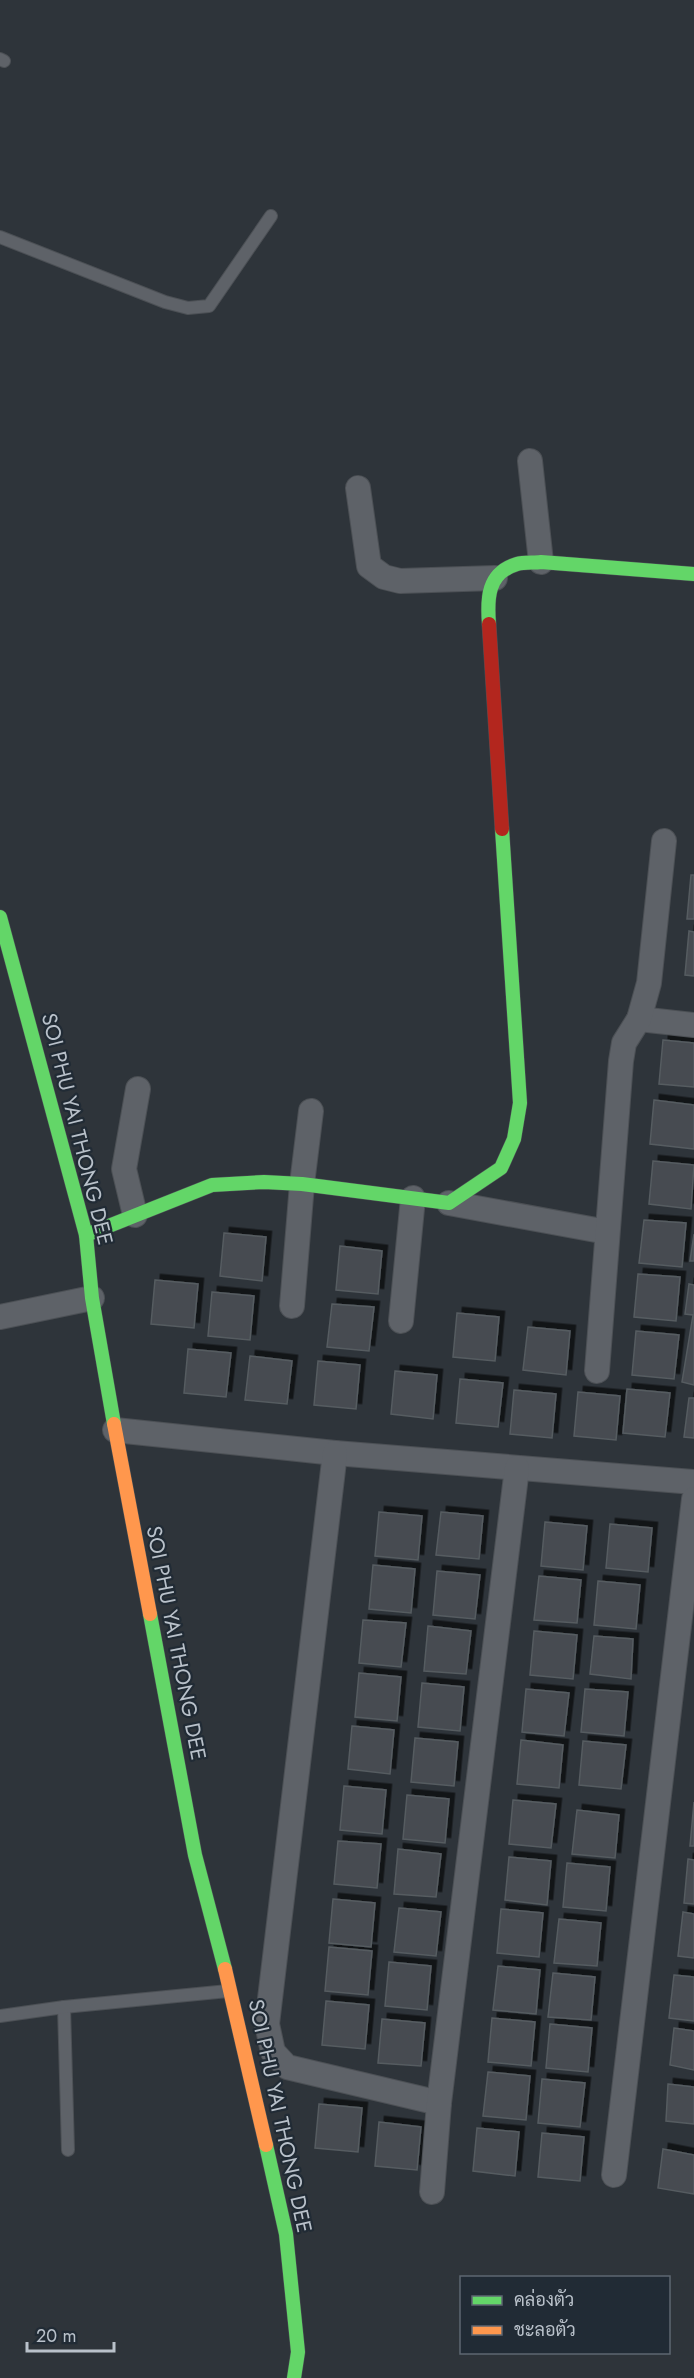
<svg xmlns="http://www.w3.org/2000/svg" width="694" height="2378" font-family="Jost,Sarabun,sans-serif">
	<style>
		.building { fill: #464b51; stroke: #565c61; stroke-width: 1.5; filter: url(#shadow) }
		.lines { fill: none; stroke-linecap: round; stroke-linejoin: round }
		.lane-casing { stroke: #4c5055; stroke-width: 14 }
		.street-casing { stroke: #4c5055; stroke-width: 26 }
		.fast-casing { stroke: #4c5055; stroke-width: 15 }
		.slow-casing { stroke: #4c5055; stroke-width: 15 }
		.jam-casing { stroke: #4c5055; stroke-width: 15 }
		.lane { stroke: #5e6268; stroke-width: 12 }
		.street { stroke: #5e6268; stroke-width: 24 }
		.fast { stroke: #63d668; stroke-width: 14 }
		.slow { stroke: #ff974d; stroke-width: 14 }
		.jam { stroke: #b3261e; stroke-width: 14 }
		.labels { text-anchor: middle; stroke-width: 4.5; stroke-linejoin: round; paint-order: stroke }
		.street-label { font-size: 21px; fill: #b9c1ca; stroke: #212b35 }
	</style>
	<defs>
		<filter id="shadow"><feDropShadow dx="5.5" dy="-5.5" stdDeviation="0" flood-color="#0009"/></filter>
	</defs>
	<rect width="100%" height="100%" fill="#2e343a"/>
	<!-- building -->
	<g class="building">
		<path d="M691,875H694V919H687Z"/>
		<path d="M689,931L694,932V976L685,975Z"/>
		<path d="M663,1040L694,1043V1087L659,1084Z"/>
		<path d="M654,1100L694,1105V1149L650,1144Z"/>
		<path d="M653,1161L694,1165L691,1209L649,1204Z"/>
		<path d="M644,1220L686,1223L682,1267L639,1263Z"/>
		<path d="M224,1233L266,1237L262,1281L220,1276Z"/>
		<path d="M694,1234V1261H690Z"/>
		<path d="M340,1246L382,1251L378,1294L336,1290Z"/>
		<path d="M638,1274L680,1277L676,1321L634,1317Z"/>
		<path d="M155,1280L198,1284L194,1328L151,1324Z"/>
		<path d="M689,1284L694,1285V1385L682,1382L693,1315L685,1314Z"/>
		<path d="M212,1292L254,1296L250,1340L208,1336Z"/>
		<path d="M332,1304L374,1307L369,1351L327,1347Z"/>
		<path d="M457,1313L499,1317L495,1361L453,1357Z"/>
		<path d="M528,1327L570,1331L566,1375L523,1370Z"/>
		<path d="M636,1331L679,1335L674,1379L632,1375Z"/>
		<path d="M188,1349L231,1353L226,1397L184,1393Z"/>
		<path d="M250,1356L292,1361L287,1404L245,1400Z"/>
		<path d="M318,1361L360,1365L356,1409L314,1405Z"/>
		<path d="M395,1371L437,1375L433,1419L391,1414Z"/>
		<path d="M460,1379L503,1383L498,1427L456,1423Z"/>
		<path d="M627,1389L670,1393L665,1437L623,1433Z"/>
		<path d="M514,1390L556,1394L552,1438L510,1434Z"/>
		<path d="M578,1392L620,1396L616,1440L574,1436Z"/>
		<path d="M689,1398H694V1438L684,1437Z"/>
		<path d="M379,1512L422,1516L418,1560L375,1556Z"/>
		<path d="M441,1512L483,1516L479,1559L436,1555Z"/>
		<path d="M545,1522L587,1526L583,1570L541,1566Z"/>
		<path d="M610,1524L652,1528L648,1572L606,1568Z"/>
		<path d="M373,1565L415,1569L411,1613L369,1609Z"/>
		<path d="M437,1571L480,1575L475,1619L433,1615Z"/>
		<path d="M539,1576L581,1580L577,1623L534,1620Z"/>
		<path d="M598,1581L640,1585L636,1629L594,1625Z"/>
		<path d="M363,1620L406,1623L401,1667L359,1663Z"/>
		<path d="M428,1626L471,1631L466,1674L424,1671Z"/>
		<path d="M534,1631L577,1635L573,1679L530,1675Z"/>
		<path d="M594,1636L633,1639L631,1679L590,1674Z"/>
		<path d="M359,1673L401,1677L397,1721L355,1717Z"/>
		<path d="M422,1683L464,1687L460,1731L418,1727Z"/>
		<path d="M526,1689L569,1693L564,1736L522,1732Z"/>
		<path d="M585,1689L628,1692L624,1736L581,1732Z"/>
		<path d="M352,1726L394,1730L390,1774L348,1769Z"/>
		<path d="M415,1738L458,1742L454,1786L411,1782Z"/>
		<path d="M521,1740L563,1745L559,1788L517,1784Z"/>
		<path d="M583,1741L626,1745L621,1789L579,1785Z"/>
		<path d="M344,1786L386,1790L382,1834L340,1830Z"/>
		<path d="M407,1795L449,1799L445,1843L403,1839Z"/>
		<path d="M513,1800L556,1804L551,1848L509,1844Z"/>
		<path d="M694,1802V1846H690Z"/>
		<path d="M577,1810L619,1815L615,1858L572,1854Z"/>
		<path d="M338,1841L381,1844L377,1888L334,1884Z"/>
		<path d="M398,1849L441,1854L436,1897L394,1894Z"/>
		<path d="M509,1857L551,1861L547,1905L505,1900Z"/>
		<path d="M688,1859L694,1860V1904L684,1903Z"/>
		<path d="M567,1863L610,1867L606,1911L563,1907Z"/>
		<path d="M333,1899L375,1903L371,1947L329,1943Z"/>
		<path d="M399,1908L441,1912L436,1956L394,1952Z"/>
		<path d="M501,1909L543,1913L539,1957L497,1953Z"/>
		<path d="M683,1912L694,1914V1958L678,1956Z"/>
		<path d="M559,1919L601,1923L597,1966L554,1963Z"/>
		<path d="M329,1947L372,1951L368,1995L325,1991Z"/>
		<path d="M389,1962L431,1966L427,2010L385,2006Z"/>
		<path d="M498,1966L540,1970L536,2014L493,2010Z"/>
		<path d="M553,1973L595,1977L591,2020L548,2017Z"/>
		<path d="M674,1975L694,1977V2021L669,2018Z"/>
		<path d="M326,2001L369,2005L365,2049L322,2045Z"/>
		<path d="M492,2018L535,2022L531,2066L488,2062Z"/>
		<path d="M382,2019L425,2023L421,2066L378,2063Z"/>
		<path d="M550,2024L592,2028L588,2072L546,2068Z"/>
		<path d="M674,2028L694,2031V2070L670,2065Z"/>
		<path d="M488,2072L530,2076L526,2120L483,2116Z"/>
		<path d="M542,2079L585,2083L580,2127L538,2123Z"/>
		<path d="M668,2084L694,2087V2124L666,2121Z"/>
		<path d="M319,2104L362,2108L358,2152L315,2148Z"/>
		<path d="M379,2122L421,2127L417,2170L375,2166Z"/>
		<path d="M477,2128L519,2132L515,2176L473,2171Z"/>
		<path d="M542,2133L584,2137L580,2181L538,2177Z"/>
		<path d="M663,2149L694,2155V2194L658,2188Z"/>
	</g>
	<g class="lines">
		<!-- lane casing -->
		<g class="lane-casing">
			<g id="lane">
				<path d="M0,59L4,61"/>
				<path d="M0,237L165,302L188,308L209,306L271,216"/>
				<path d="M64,2007L68,2150"/>
				<path d="M0,2016L64,2007L228,1991"/>
			</g>
		</g>
		<!-- street casing -->
		<g class="street-casing">
			<g id="street">
				<path d="M530,461L541,562"/>
				<path d="M358,488L369,566L384,577L400,581L495,578"/>
				<path d="M639,1019L694,1025"/>
				<path d="M449,1203L607,1232"/>
				<path d="M135,1215L124,1169L138,1089"/>
				<path d="M292,1306L302,1184L311,1111"/>
				<path d="M0,1317L92,1298"/>
				<path d="M401,1321L413,1198"/>
				<path d="M597,1371L621,1061L624,1043L639,1019L649,983L664,841"/>
				<path d="M115,1430L335,1453L694,1482"/>
				<path d="M335,1453L267,2024L273,2052L287,2067L439,2103"/>
				<path d="M614,2175L694,1499"/>
				<path d="M432,2192L439,2103L517,1468"/>
			</g>
		</g>
		<!-- fast casing -->
		<g class="fast-casing">
			<g id="fast">
				<path d="M489,624C487,599 487,573 517,564C524,562 534,563 541,562L694,574"/>
				<path d="M0,917L86,1235L92,1298L114,1424"/>
				<path d="M86,1235L212,1185L264,1182L302,1184L449,1203L501,1168L514,1139L520,1103L502,829"/>
				<path d="M150,1614L195,1855L225,1969"/>
				<path d="M266,2145L286,2234L298,2352L294,2378"/>
			</g>
		</g>
		<!-- slow casing -->
		<g class="slow-casing">
			<g id="slow">
				<path d="M114,1424L150,1614"/>
				<path d="M225,1969L266,2145"/>
			</g>
		</g>
		<!-- jam casing -->
		<g class="jam-casing">
			<path id="jam" d="M489,624L502,829"/>
		</g>
		<!-- lane -->
		<use href="#lane" class="lane"/>
		<!-- street -->
		<use href="#street" class="street"/>
		<!-- fast -->
		<use href="#fast" class="fast"/>
		<!-- slow -->
		<use href="#slow" class="slow"/>
		<!-- jam -->
		<use href="#jam" class="jam"/>
	</g>
	<g class="labels">
		<!-- street labels -->
		<g class="street-label">
			<text transform="translate(77 1129) rotate(76)" y="7">SOI PHU YAI THONG DEE</text>
			<text transform="translate(176 1643) rotate(79)" y="7">SOI PHU YAI THONG DEE</text>
			<text transform="translate(280 2116) rotate(78)" y="7">SOI PHU YAI THONG DEE</text>
		</g>
	</g>
	<!-- legend -->
	<rect x="460" y="2276" width="210" height="78" fill="#212b35" stroke="#5e6771" stroke-width="1.5"/>
	<rect x="472" y="2296" width="30" height="9" fill="#63d668" stroke="#5e6771" stroke-width="1.5"/>
	<text x="514" y="2306" font-size="18" fill="#b9c1ca">คล่องตัว</text>
	<rect x="472" y="2326" width="30" height="9" fill="#ff974d" stroke="#5e6771" stroke-width="1.5"/>
	<text x="514" y="2336" font-size="18" fill="#b9c1ca">ชะลอตัว</text>
	<!-- scale -->
	<path d="M27 2342v9h87v-9" fill="none" stroke="#b9c1ca" stroke-width="3"/>
	<text x="36" y="2342" font-size="18" fill="#b9c1ca" stroke="#212b35" stroke-width="4.5" paint-order="stroke">20 m</text>
</svg>
